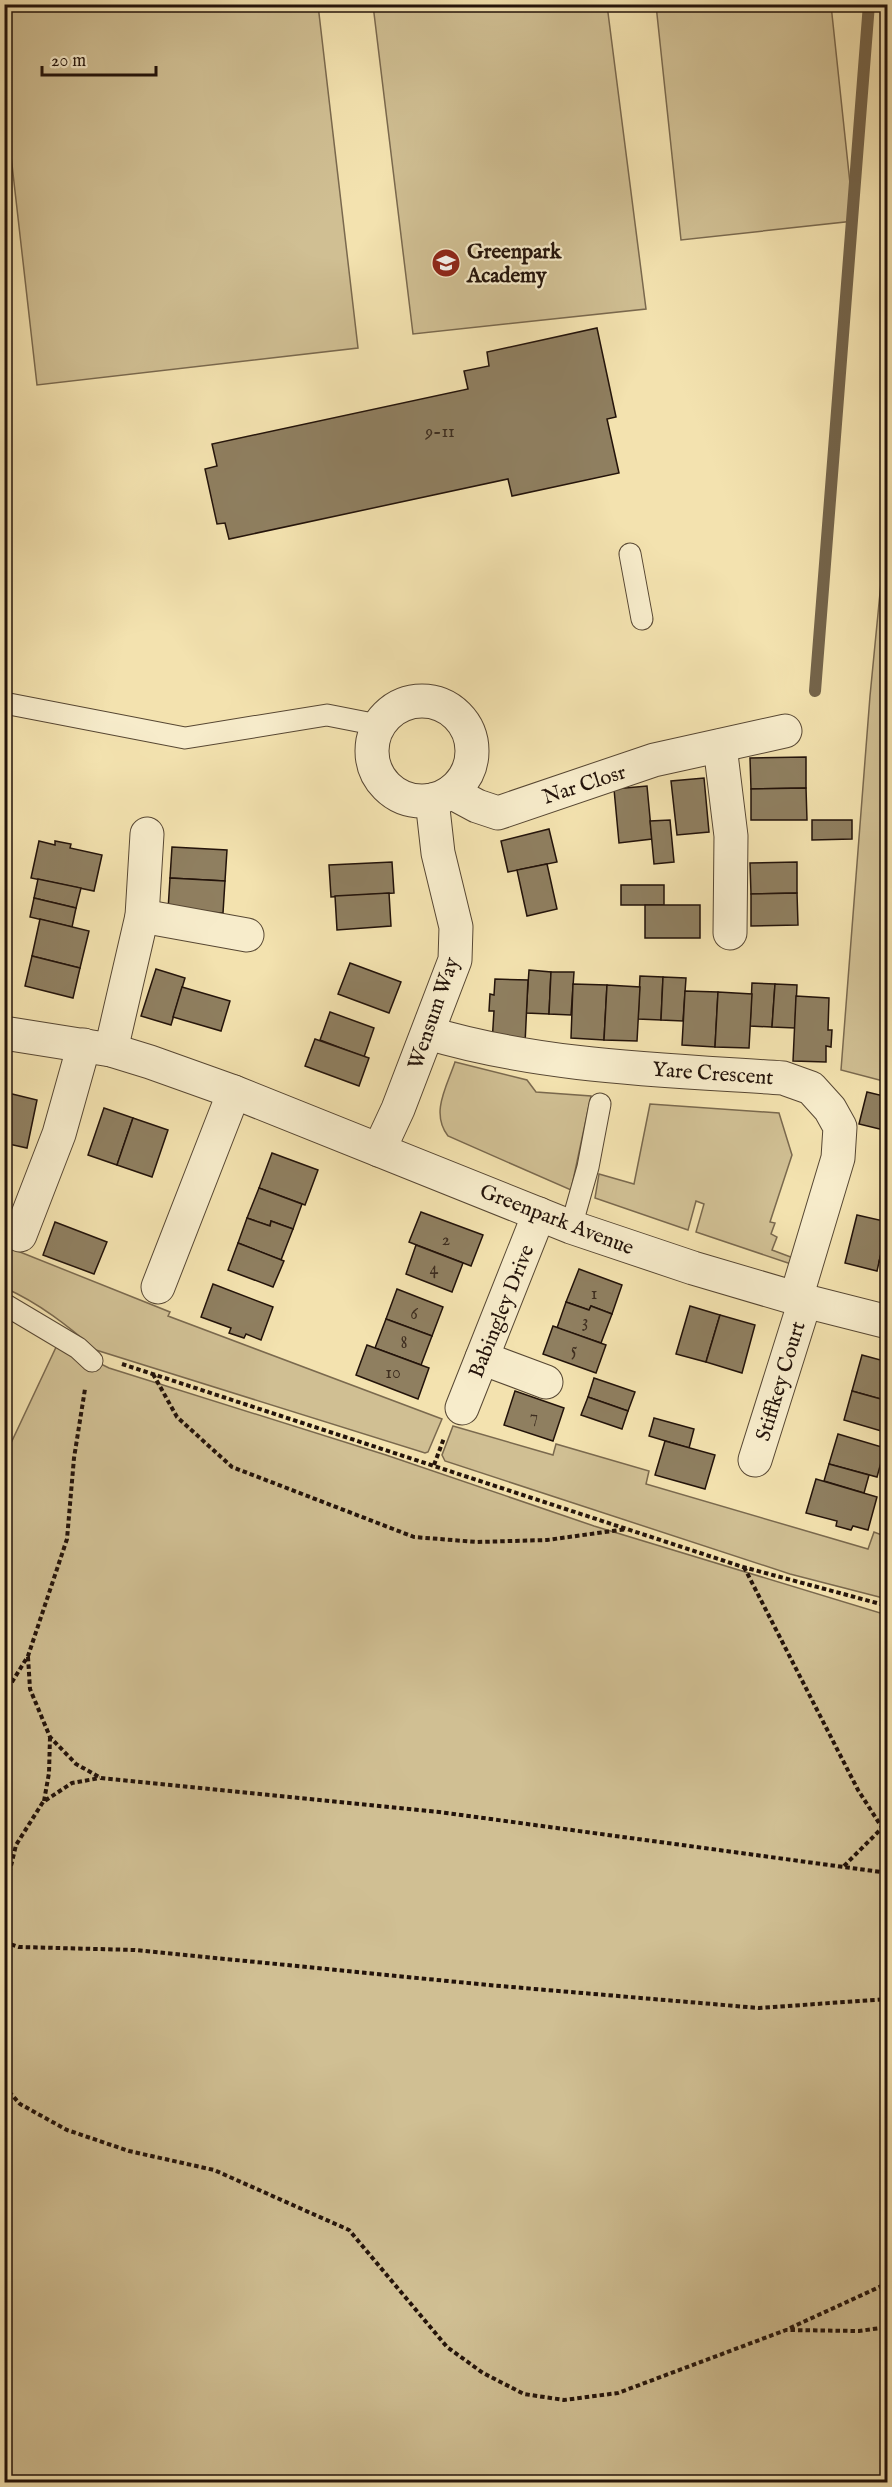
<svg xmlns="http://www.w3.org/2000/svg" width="892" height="2487" font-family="'IM FELL English',serif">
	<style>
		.green { fill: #d0bf93; stroke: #7a694e; stroke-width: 1.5 }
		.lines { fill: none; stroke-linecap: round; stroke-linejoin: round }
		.stream { stroke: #75654b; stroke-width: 12 }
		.building { fill: #8f7f60; stroke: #23130a; stroke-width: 1.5 }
		.service-casing { stroke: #574733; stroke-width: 23 }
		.minor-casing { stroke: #574733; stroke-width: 35 }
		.path { stroke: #23130a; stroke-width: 4; stroke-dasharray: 4.5 3; stroke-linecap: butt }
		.service { stroke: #f7eccb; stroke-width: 21 }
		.minor { stroke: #f7eccb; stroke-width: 33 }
		.labels { text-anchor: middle; stroke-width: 4.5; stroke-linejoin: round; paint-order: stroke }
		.number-label { font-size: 18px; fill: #3e2e20 }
		.poi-label { font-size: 21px; font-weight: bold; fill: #23130a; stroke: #f7eccb; text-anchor: start }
		.street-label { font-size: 21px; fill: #23130a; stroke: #f7eccb }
	</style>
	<rect width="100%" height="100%" fill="#f3e2af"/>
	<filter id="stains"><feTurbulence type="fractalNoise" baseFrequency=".00333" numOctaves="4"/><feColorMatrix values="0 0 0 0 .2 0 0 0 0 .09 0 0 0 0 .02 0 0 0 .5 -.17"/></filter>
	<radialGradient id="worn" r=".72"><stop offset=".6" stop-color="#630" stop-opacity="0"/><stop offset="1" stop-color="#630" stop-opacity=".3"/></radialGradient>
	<!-- green -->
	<g class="green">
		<path d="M4,5H318L358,348L37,385L5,103Z"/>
		<path d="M373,5H607L646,309L413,334Z"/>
		<path d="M656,5H831L854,221L681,240Z"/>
		<path d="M887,521V1082L841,1070L870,696Z"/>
		<path d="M455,1062L527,1080L536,1092L591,1096L571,1190L448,1136C430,1113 447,1086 455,1062Z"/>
		<path d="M650,1104L779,1113L792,1155L770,1222L775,1223L771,1234L777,1237L772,1250L796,1259L794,1265L696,1232L704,1204L696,1201L688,1230L595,1198L599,1174L634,1184Z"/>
		<path d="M5,1246L170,1312L168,1316L442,1419L428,1452L425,1453L96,1350C68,1326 39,1303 5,1288Z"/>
		<path d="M58,1343L109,1368L386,1455L594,1526L887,1615V2482H5L4,1458Z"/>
		<path d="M453,1426L553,1455L556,1444L649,1471L646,1484L868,1549L874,1532L887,1537V1599L790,1574L445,1461L442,1455Z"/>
	</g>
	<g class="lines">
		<!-- stream -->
		<path class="stream" d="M815,691L869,4"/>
	</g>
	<!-- building -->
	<g class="building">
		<path d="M597,328L616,417L607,419L619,473L512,496L508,479L229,539L225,523L217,524L205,469L217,466L212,444L468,389L464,371L489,366L487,352Z"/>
		<path d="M806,757V788L751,789L750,758Z"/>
		<path d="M704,778L709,832L677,835L671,781Z"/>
		<path d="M647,786L652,839L619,843L614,789Z"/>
		<path d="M806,788L807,820H751V789Z"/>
		<path d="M670,820L674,862L654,864L650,821Z"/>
		<path d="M812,820H852V839L812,840Z"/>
		<path d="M549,829L557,862L508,872L501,841Z"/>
		<path d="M39,841L55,845V841L71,844L70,848L102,855L94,891L31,878Z"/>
		<path d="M172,847L227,850L225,881L170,878Z"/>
		<path d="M392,862L394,893L331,897L329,865Z"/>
		<path d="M797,862V893L751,894L750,863Z"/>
		<path d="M547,864L557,909L527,916L517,870Z"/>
		<path d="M170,878L225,881L223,913L168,910Z"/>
		<path d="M38,879L81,888L76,908L34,898Z"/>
		<rect x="621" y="885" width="43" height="20"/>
		<path d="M389,893L391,926L337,930L335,896Z"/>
		<path d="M797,893L798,925L751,926V894Z"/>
		<path d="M34,898L76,908L72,927L30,917Z"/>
		<rect x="645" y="905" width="55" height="33"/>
		<path d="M40,919L89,931L80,968L32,956Z"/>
		<path d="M32,956L80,968L73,998L25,986Z"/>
		<path d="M350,963L401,982L389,1013L338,994Z"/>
		<path d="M156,969L185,978L171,1025L141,1016Z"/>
		<path d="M529,970L551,972L549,1014L526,1013Z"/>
		<path d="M551,972H574L571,1015L549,1014Z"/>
		<path d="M640,976L663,977L661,1020L638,1019Z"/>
		<path d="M663,977L686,978L683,1021L661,1020Z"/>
		<path d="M495,979L528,980L525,1044L492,1043L494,1011H489L490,994L494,995Z"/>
		<path d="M752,983L775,984L772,1027L750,1026Z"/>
		<path d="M573,984L607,985L604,1040L571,1038Z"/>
		<path d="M775,984L797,985L795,1028L772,1027Z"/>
		<path d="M607,985L640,987L637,1041L604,1040Z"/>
		<path d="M182,987L230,1001L221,1031L173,1017Z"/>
		<path d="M685,991L718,992L715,1047L682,1045Z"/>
		<path d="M718,992L752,994L749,1048L715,1047Z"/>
		<path d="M796,996L829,998L828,1030H832L831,1047L826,1046V1062L793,1061Z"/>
		<path d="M330,1012L374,1028L364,1057L320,1040Z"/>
		<path d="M315,1039L369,1058L359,1086L305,1066Z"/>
		<path d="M4,1092L37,1100L27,1148L4,1143Z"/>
		<path d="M867,1092L888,1097V1131L859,1124Z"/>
		<path d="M104,1108L133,1118L117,1165L88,1155Z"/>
		<path d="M133,1118L168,1130L152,1177L117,1165Z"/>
		<path d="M272,1153L318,1170L305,1205L259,1188Z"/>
		<path d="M259,1188L302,1204L293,1229L271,1221L270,1226L247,1218Z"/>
		<path d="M421,1212L483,1235L471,1266L409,1242Z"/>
		<path d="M857,1215L888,1222L877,1271L845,1263Z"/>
		<path d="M247,1218L270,1226L271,1221L293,1229L281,1260L238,1243Z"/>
		<path d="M55,1222L107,1242L94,1274L43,1255Z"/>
		<path d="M886,1232H888V1264L879,1262Z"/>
		<path d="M238,1243L284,1261L273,1287L228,1270Z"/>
		<path d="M416,1245L463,1263L452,1292L406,1274Z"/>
		<path d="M579,1269L622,1285L612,1314L591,1306L589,1310L566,1302Z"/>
		<path d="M213,1284L273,1307L261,1340L246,1334L244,1338L229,1333L231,1328L201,1317Z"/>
		<path d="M397,1289L443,1307L432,1336L386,1319Z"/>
		<path d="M566,1302L589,1310L591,1306L612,1314L601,1343L557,1328Z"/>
		<path d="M690,1306L720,1315L706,1362L676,1354Z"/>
		<path d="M720,1315L755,1325L742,1373L706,1362Z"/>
		<path d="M386,1319L432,1336L421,1365L375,1348Z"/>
		<path d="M553,1326L606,1345L596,1373L543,1354Z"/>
		<path d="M367,1345L429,1368L418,1399L356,1375Z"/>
		<path d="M862,1355L888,1362V1401L852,1391Z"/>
		<path d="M594,1378L635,1392L628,1411L588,1397Z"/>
		<path d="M515,1391L564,1408L553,1441L504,1425Z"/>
		<path d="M852,1391L888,1401V1433L844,1420Z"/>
		<path d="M588,1397L628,1411L622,1429L581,1415Z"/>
		<path d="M654,1418L694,1429L689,1448L649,1436Z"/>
		<path d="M838,1434L885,1448L877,1477L829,1464Z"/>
		<path d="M665,1441L715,1455L705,1489L655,1475Z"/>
		<path d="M829,1464L869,1475L864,1493L824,1481Z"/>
		<path d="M816,1479L877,1497L868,1530L853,1526L851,1530L836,1526L837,1521L806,1513Z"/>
	</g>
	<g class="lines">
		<!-- service casing -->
		<g class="service-casing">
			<g id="service">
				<path d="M630,554L642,619"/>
				<path d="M4,703L185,738L327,715L378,725"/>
				<path d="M571,1227L588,1167L600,1104"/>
				<path d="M4,1304L78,1348L92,1361"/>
			</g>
		</g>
		<!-- minor casing -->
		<g class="minor-casing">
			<g id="minor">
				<circle cx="422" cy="751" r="50"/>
				<path d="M720,746L731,836L730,933"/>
				<path d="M451,792L477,806L498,813L654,760L785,731"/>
				<path d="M142,916L247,935"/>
				<path d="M4,1033L111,1050L150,1062L234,1092L571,1227L693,1268L805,1301L888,1322"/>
				<path d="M428,1033C542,1067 664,1070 783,1078L811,1088L830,1109L840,1127L838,1158L796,1298"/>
				<path d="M111,1050L142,916L147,834"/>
				<path d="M379,1150L398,1109L455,960L456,927L438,853L432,800"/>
				<path d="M20,1235L59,1134L84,1045"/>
				<path d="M158,1287L234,1092"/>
				<path d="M482,1358L546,1382"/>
				<path d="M462,1408L539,1214"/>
				<path d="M755,1460L805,1301"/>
			</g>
		</g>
		<!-- path -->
		<g class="path">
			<path d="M122,1364L743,1567L888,1606"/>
			<path d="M153,1374L177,1417L232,1467L414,1537L477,1542L547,1540L627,1529"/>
			<path d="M434,1465L444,1438"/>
			<path d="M744,1567L858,1790L888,1837"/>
			<path d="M28,1657L30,1689L50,1737L76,1764L101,1778L439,1812L888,1873"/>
			<path d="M4,1695L28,1656L67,1539L74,1458L85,1389"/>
			<path d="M44,1801L49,1773L50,1737"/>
			<path d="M844,1866L881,1829"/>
			<path d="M4,1895L16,1845L43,1802L72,1783L100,1778"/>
			<path d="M4,1942L19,1947L135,1950L488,1985L759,2008L888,1999"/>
			<path d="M4,2086L20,2104L67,2130L129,2151L214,2170L349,2230L447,2347L483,2373L524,2394L564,2400L618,2393L786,2330L859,2331L888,2327"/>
			<path d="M790,2328L888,2283"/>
		</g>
		<!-- service -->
		<use href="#service" class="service"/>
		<!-- minor -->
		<use href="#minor" class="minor"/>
	</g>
	<!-- icons -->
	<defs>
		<g id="school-disc" transform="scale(1.5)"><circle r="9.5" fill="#8f2418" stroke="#f7eccb"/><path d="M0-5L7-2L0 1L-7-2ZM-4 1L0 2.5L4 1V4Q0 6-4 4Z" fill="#fff"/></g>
	</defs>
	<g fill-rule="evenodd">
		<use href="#school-disc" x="446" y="263"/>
	</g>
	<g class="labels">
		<!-- number labels -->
		<g class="number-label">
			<text x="440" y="437">9-11</text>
			<text x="446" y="1245">2</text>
			<text x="434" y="1274">4</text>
			<text x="594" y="1299">1</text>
			<text x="414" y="1319">6</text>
			<text x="585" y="1327">3</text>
			<text x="404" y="1348">8</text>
			<text x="574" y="1355">5</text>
			<text x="393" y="1378">10</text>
			<text x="534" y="1422">7</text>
		</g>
		<!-- poi labels -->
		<g class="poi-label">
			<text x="467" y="258">Greenpark<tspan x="467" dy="24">Academy</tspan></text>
		</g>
		<!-- street labels -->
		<g class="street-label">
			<text transform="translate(584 784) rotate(-18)" y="7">Nar Closr</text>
			<text transform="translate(433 1013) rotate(-71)" y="7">Wensum Way</text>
			<text transform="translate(713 1073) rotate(4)" y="7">Yare Crescent</text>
			<text transform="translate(557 1219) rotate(21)" y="7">Greenpark Avenue</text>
			<text transform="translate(501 1311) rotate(-68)" y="7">Babingley Drive</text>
			<text transform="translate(780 1381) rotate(-73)" y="7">Stiffkey Court</text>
		</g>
	</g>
	<!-- margin -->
	<rect width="892" height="2487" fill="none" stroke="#f3e2af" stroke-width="24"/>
	<rect x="6" y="6" width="880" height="2475" fill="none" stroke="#23130a" stroke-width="3"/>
	<rect x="12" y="12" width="868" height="2463" fill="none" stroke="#23130a" stroke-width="1.5"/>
	<!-- scale -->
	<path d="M42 66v9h114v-9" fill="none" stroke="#23130a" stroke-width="3"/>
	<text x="51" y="66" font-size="18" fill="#23130a" stroke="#f7eccb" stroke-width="4.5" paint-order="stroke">20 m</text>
	<rect width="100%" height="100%" filter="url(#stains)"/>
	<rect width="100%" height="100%" fill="url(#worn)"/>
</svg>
